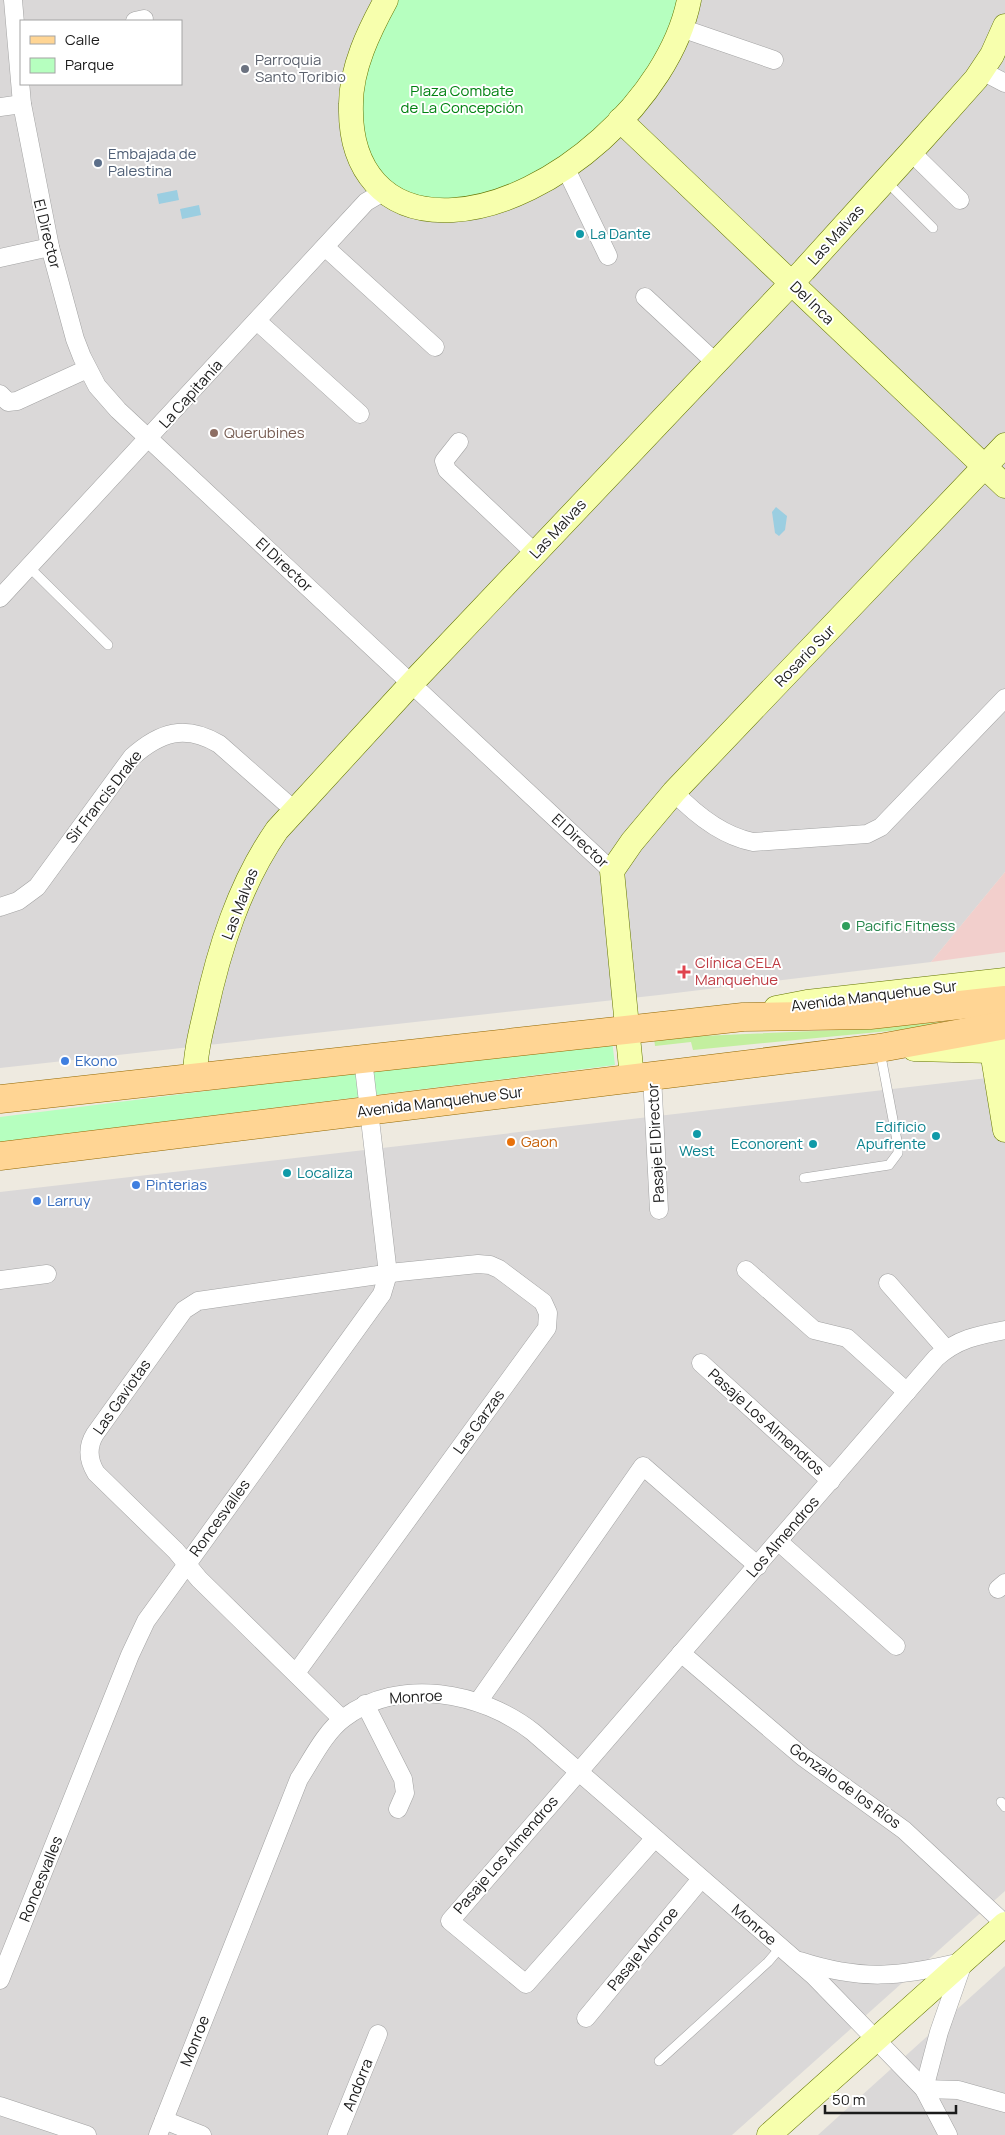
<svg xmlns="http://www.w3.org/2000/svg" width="1005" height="2135" font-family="Manrope,sans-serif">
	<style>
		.residential { fill: #dad8d8; fill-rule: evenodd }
		.commercial { fill: #f2cfcc }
		.grass { fill: #c3ef9f }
		.park { fill: #b6ffbf }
		.water { fill: #9bcee1 }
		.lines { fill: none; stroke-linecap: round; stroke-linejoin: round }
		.lane-casing { stroke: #a2a2a2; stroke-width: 10 }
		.street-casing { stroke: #a2a2a2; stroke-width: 19 }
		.secondary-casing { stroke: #637500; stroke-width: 25 }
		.primary-casing { stroke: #936800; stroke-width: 29 }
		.lane { stroke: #fff; stroke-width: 9 }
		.street { stroke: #fff; stroke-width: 18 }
		.secondary { stroke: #f7ffad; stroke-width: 24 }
		.primary { stroke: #ffd594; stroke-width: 28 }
		.worship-dot { fill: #6b7280; stroke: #fff; stroke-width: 2 }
		.service-dot { fill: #5c6f8a; stroke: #fff; stroke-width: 2 }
		.culture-dot { fill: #0f9aa8; stroke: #fff; stroke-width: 2 }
		.education-dot { fill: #8d6e63; stroke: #fff; stroke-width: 2 }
		.leisure-dot { fill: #2e9e5b; stroke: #fff; stroke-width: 2 }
		.health-dot { fill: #e0444e; stroke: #fff; stroke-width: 2 }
		.shop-dot { fill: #3f7fe0; stroke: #fff; stroke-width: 2 }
		.food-dot { fill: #e8710a; stroke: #fff; stroke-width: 2 }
		.labels { text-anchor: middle; stroke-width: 4; stroke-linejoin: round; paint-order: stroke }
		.worship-label { font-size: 15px; fill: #5b616d; stroke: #fff; text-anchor: start }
		.park-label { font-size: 15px; fill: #018211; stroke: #fff }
		.service-label { font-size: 15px; fill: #4e5e75; stroke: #fff; text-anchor: start }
		.street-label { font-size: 15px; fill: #1b1b1b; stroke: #fff }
		.culture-label { font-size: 15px; fill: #0d838f; stroke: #fff; text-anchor: start }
		.education-label { font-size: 15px; fill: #785e54; stroke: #fff; text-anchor: start }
		.leisure-label { font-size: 15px; fill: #27864d; stroke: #fff; text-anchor: start }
		.health-label { font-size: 15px; fill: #be3a42; stroke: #fff; text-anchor: start }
		.shop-label { font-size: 15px; fill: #366cbe; stroke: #fff; text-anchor: start }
		.food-label { font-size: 15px; fill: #c56008; stroke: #fff; text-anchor: start }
	</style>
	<rect width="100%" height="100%" fill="#eeeae0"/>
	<!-- residential -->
	<g class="residential">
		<path d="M0,0H1005V872L931,962L659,995L0,1068ZM21,21H181V84H21Z"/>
		<path d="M1005,1076V1891L732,2135H0V1192Z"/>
		<path d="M1005,1966V2135H818Z"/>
	</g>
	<!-- commercial -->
	<path class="commercial" d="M1005,872V952L931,962Z"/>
	<!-- grass -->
	<path class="grass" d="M951,1021V1025L693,1050L691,1042L655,1046L654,1038L861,1029Z"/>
	<!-- park -->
	<g class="park">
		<path d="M397,0H682L648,75L606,121L549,169L461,203L415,197L380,177L366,145L360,107L366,71L386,19Z"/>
		<path d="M612,1040L615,1065L0,1142V1117Z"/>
	</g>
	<!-- water -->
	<g class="water">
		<path d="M177,190L179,200L159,204L157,194Z"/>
		<path d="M199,205L201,215L182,219L180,209Z"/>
		<path d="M776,507L787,516L785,530L779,536L775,533L772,512Z"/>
	</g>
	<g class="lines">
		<!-- lane casing -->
		<g class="lane-casing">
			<g id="lane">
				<path d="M887,182L933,228"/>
				<path d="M29,567L108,645"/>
				<path d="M804,1178L889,1165L898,1153V1146L880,1051"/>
				<path d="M1001,1802L1005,1807"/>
				<path d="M659,2061L768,1962L780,1948"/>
			</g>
		</g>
		<!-- street casing -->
		<g class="street-casing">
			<g id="street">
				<path d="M13,0L22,104L50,247L75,339L82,357L97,386L118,410L612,871"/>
				<path d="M135,21L144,19"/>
				<path d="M681,28L774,60"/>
				<path d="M982,71L1005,83"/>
				<path d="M0,107L22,104"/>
				<path d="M911,152L960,200"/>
				<path d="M565,167L608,256"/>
				<path d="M325,247L435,347"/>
				<path d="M0,258L50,247"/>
				<path d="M645,297L715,362"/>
				<path d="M257,321L360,414"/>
				<path d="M0,394L8,402L17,401L87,369"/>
				<path d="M459,442L444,461L447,470L535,553"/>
				<path d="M0,598L366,202L383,192"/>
				<path d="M674,792C695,814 723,836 753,842L867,834L881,827L1005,698"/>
				<path d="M0,907L18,901L37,887L132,757C160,732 185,724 219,744L294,810"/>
				<path d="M652,1076L659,1210"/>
				<path d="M746,1270L814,1330L847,1338L907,1392"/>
				<path d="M0,1280L47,1274"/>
				<path d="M888,1283L946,1349"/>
				<path d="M701,1363L831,1481"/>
				<path d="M779,1542L896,1646"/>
				<path d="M998,1589L1005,1583"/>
				<path d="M681,1653L803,1757L904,1830L1005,1924"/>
				<path d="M296,1673L547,1328L548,1313L543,1302L499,1269L490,1265L478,1264L399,1272L198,1301L184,1310L95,1434C87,1447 88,1460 96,1473L176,1551L199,1579L342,1719"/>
				<path d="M478,1702L643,1466L758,1566"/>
				<path d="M365,1704L403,1779L405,1793L398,1809"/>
				<path d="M654,1839L526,1984L450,1921L936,1358C957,1339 978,1335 1005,1330"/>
				<path d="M800,1961C862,1981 899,1977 961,1962"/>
				<path d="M0,1980L130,1655L146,1621L382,1294L388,1274L363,1059"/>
				<path d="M586,2018L701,1879"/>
				<path d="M924,2089L939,2032L963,1963"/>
				<path d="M924,2089L958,2090L1005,2103"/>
				<path d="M0,2106L87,2135"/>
				<path d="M164,2120L202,2135"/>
				<path d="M158,2135L299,1779C312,1759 325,1732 344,1718C399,1676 482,1692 533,1732L814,1976L924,2089L948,2135"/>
				<path d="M337,2135L378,2034"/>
			</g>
		</g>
		<!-- secondary casing -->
		<g class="secondary-casing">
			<g id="secondary">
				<path d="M386,0C369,31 351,68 351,104C349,169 384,214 453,210C553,204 670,97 689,0"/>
				<path d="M620,120L1005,486"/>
				<path d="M776,1008L807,1002L1005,980"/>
				<path d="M914,1049L992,1051L1005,1049"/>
				<path d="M992,1051L1005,1130"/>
				<path d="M195,1078C195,1056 200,1035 205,1014C219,949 239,885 277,830L411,684L804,270L911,152L976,79L992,55L1005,26"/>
				<path d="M632,1078L612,871L632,842L674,792L1005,445"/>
				<path d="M769,2135L1005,1924"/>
			</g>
		</g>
		<!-- primary casing -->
		<g class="primary-casing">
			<g id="primary">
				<path d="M0,1099L743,1017L870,1015L1005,1000"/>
				<path d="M0,1156L880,1048L1005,1025"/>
			</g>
		</g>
		<!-- lane -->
		<use href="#lane" class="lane"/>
		<!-- street -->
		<use href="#street" class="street"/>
		<!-- secondary -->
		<use href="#secondary" class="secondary"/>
		<!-- primary -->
		<use href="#primary" class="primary"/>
	</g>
	<!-- markers -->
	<circle class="worship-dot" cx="245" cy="69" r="5"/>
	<circle class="service-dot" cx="98" cy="163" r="5"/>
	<g class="culture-dot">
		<circle cx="580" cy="234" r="5"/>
		<circle cx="697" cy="1134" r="5"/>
		<circle cx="936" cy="1136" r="5"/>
		<circle cx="813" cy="1144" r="5"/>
		<circle cx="287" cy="1173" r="5"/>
	</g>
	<circle class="education-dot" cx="214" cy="433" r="5"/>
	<circle class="leisure-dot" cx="846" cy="926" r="5"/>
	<path class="health-dot" d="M681.5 964.5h5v5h5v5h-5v5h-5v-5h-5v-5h5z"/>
	<g class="shop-dot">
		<circle cx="65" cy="1061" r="5"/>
		<circle cx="136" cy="1185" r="5"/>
		<circle cx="37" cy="1201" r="5"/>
	</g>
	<circle class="food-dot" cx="511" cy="1142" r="5"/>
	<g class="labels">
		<!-- worship labels -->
		<g class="worship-label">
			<text x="255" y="65">Parroquia<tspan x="255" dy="17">Santo Toribio</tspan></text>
		</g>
		<!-- park labels -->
		<g class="park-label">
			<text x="462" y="96">Plaza Combate<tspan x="462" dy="17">de La Concepción</tspan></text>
		</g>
		<!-- service labels -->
		<g class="service-label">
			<text x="108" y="159">Embajada de<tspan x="108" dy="17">Palestina</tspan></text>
		</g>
		<!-- street labels -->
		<g class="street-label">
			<text transform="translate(47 234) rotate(76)" y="5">El Director</text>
			<text transform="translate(836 235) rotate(-48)" y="5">Las Malvas</text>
			<text transform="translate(812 303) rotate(44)" y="5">Del Inca</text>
			<text transform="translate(191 394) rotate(-48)" y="5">La Capitanía</text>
			<text transform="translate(558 529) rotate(-47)" y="5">Las Malvas</text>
			<text transform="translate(284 565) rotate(43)" y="5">El Director</text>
			<text transform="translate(805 656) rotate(-46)" y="5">Rosario Sur</text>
			<text transform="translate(104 797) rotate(-52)" y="5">Sir Francis Drake</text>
			<text transform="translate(580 841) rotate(43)" y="5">El Director</text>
			<text transform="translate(240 904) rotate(-69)" y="5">Las Malvas</text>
			<text transform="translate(874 996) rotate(-7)" y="5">Avenida Manquehue Sur</text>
			<text transform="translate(440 1102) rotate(-7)" y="5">Avenida Manquehue Sur</text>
			<text transform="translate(656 1143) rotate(-93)" y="5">Pasaje El Director</text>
			<text transform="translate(122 1397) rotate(-55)" y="5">Las Gaviotas</text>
			<text transform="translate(479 1422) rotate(-54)" y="5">Las Garzas</text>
			<text transform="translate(766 1422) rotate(42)" y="5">Pasaje Los Almendros</text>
			<text transform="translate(220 1518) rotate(-54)" y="5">Roncesvalles</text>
			<text transform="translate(783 1537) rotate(-49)" y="5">Los Almendros</text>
			<text transform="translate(416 1697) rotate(-3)" y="5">Monroe</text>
			<text transform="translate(845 1786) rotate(36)" y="5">Gonzalo de los Ríos</text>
			<text transform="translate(506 1855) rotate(-49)" y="5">Pasaje Los Almendros</text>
			<text transform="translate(41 1879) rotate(-68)" y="5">Roncesvalles</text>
			<text transform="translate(754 1925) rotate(41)" y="5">Monroe</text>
			<text transform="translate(643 1949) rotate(-51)" y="5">Pasaje Monroe</text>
			<text transform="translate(195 2041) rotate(-68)" y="5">Monroe</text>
			<text transform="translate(358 2085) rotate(-68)" y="5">Andorra</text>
		</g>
		<!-- culture labels -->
		<g class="culture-label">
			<text x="590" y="239">La Dante</text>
			<text x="926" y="1132" text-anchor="end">Edificio<tspan x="926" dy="17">Apufrente</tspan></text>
			<text x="803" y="1149" text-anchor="end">Econorent</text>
			<text x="697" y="1156" text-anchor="middle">West</text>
			<text x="297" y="1178">Localiza</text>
		</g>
		<!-- education labels -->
		<g class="education-label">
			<text x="224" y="438">Querubines</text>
		</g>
		<!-- leisure labels -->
		<g class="leisure-label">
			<text x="856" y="931">Pacific Fitness</text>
		</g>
		<!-- health labels -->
		<g class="health-label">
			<text x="695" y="968">Clínica CELA<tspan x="695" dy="17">Manquehue</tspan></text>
		</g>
		<!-- shop labels -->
		<g class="shop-label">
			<text x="75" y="1066">Ekono</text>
			<text x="146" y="1190">Pinterias</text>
			<text x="47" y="1206">Larruy</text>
		</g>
		<!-- food labels -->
		<g class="food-label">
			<text x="521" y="1147">Gaon</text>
		</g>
	</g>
	<!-- legend -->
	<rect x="20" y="20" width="162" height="65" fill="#ffffff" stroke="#a4a4a4"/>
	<rect x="30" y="36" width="25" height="8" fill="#ffd594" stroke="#a4a4a4"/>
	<text x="65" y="45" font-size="15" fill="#1b1b1b">Calle</text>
	<rect x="30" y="58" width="25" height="15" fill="#b6ffbf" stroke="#a4a4a4"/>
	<text x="65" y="70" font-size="15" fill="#1b1b1b">Parque</text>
	<!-- scale -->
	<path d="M825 2105v8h131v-8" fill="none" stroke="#1b1b1b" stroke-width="2.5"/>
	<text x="832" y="2105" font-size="15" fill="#1b1b1b" stroke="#ffffff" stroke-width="4" paint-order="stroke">50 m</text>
</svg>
